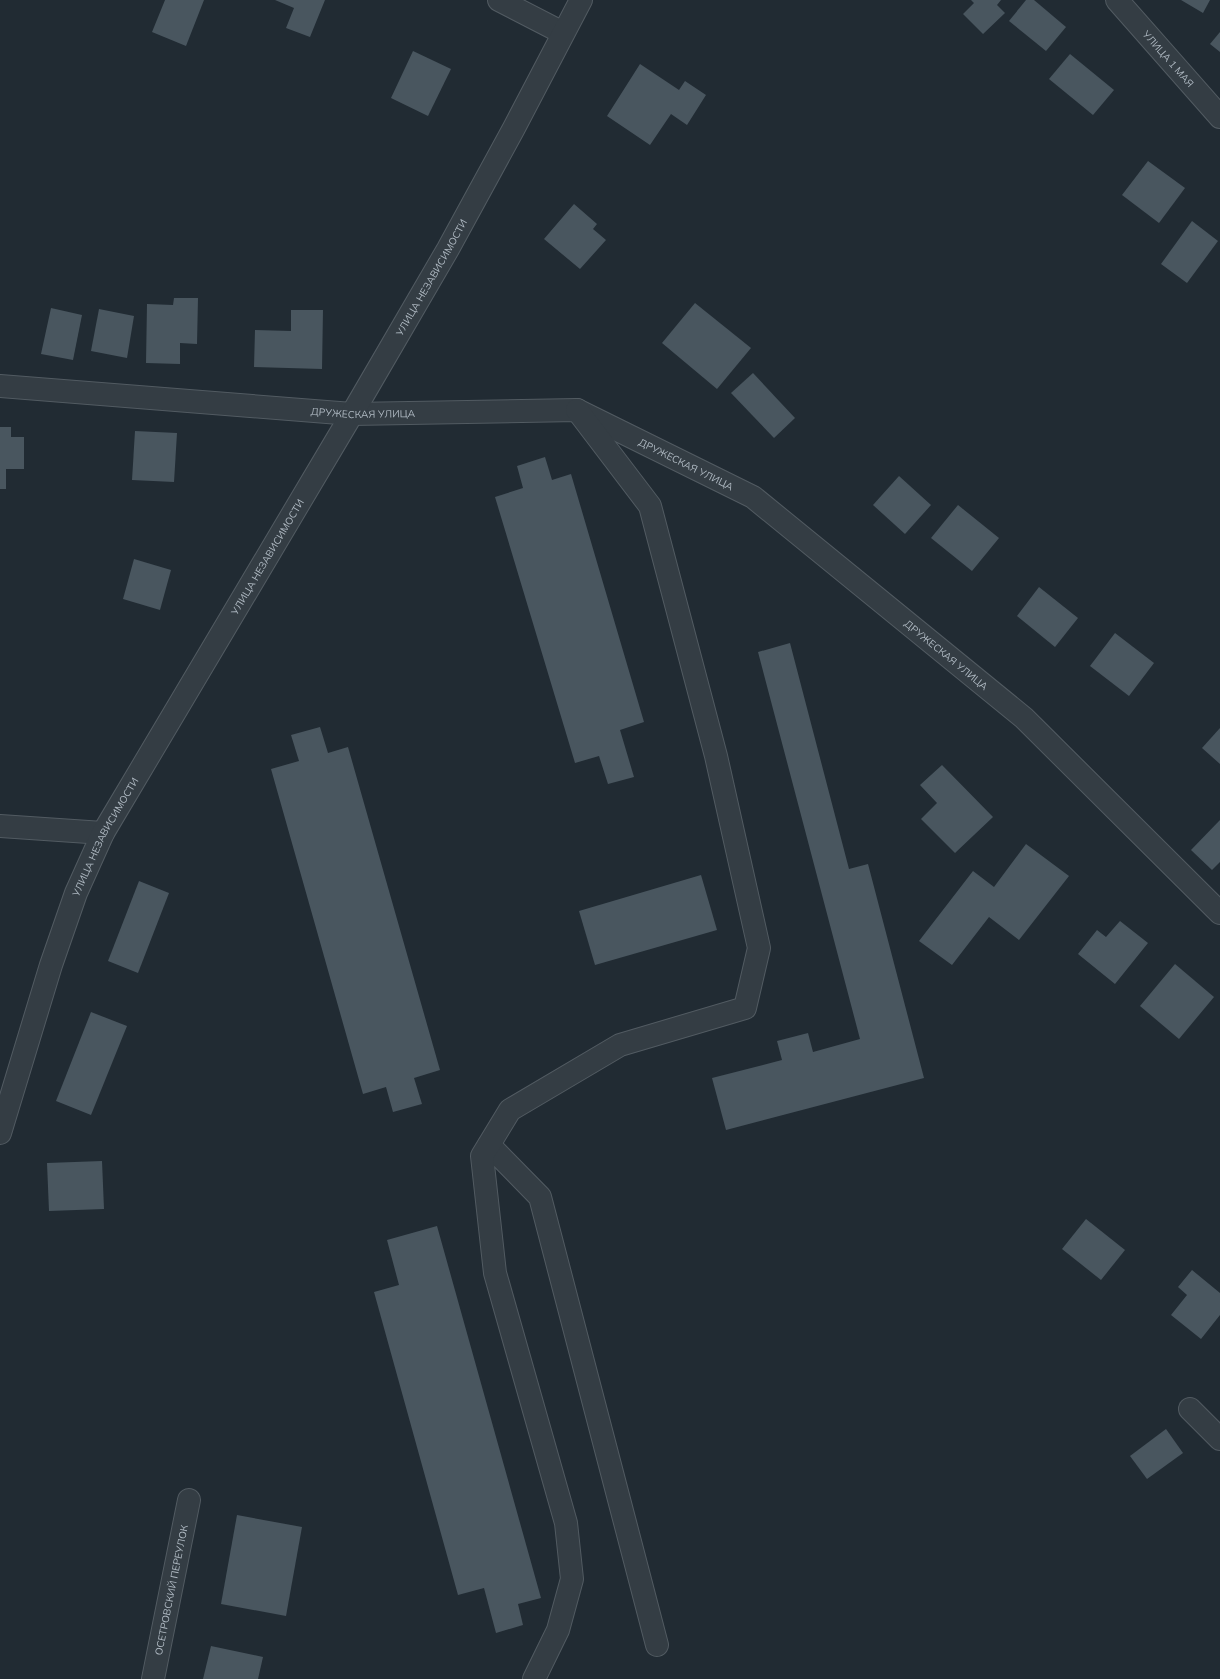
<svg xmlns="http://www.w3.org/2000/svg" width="1220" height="1679" font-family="Mulish,sans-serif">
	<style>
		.building { fill: #49565f }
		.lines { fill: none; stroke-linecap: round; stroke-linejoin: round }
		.minor-casing { stroke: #525b62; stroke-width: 24 }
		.minor { stroke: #343d44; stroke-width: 22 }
		.labels { text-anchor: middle; stroke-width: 3; stroke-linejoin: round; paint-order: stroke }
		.street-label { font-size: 10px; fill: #aeb8c1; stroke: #1a2228 }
	</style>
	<rect width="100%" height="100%" fill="#212b33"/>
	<!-- building -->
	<g class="building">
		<path d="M165,0H204L186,46L152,32Z"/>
		<path d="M275,0H325L310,37L286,28L294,8Z"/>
		<path d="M971,0H1001L997,5L1005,13L983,34L963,14L974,3Z"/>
		<path d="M1026,0H1034L1066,27L1046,51L1009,21Z"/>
		<path d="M1181,0H1210L1203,13Z"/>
		<path d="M1220,32V52L1210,44Z"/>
		<path d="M413,51L451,69L428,116L391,98Z"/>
		<path d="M1070,54L1114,90L1093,115L1049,79Z"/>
		<path d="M640,64L679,90L685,81L706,95L687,125L671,114L650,145L607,116Z"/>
		<path d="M1148,161L1185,188L1159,223L1122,195Z"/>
		<path d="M574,204L597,224L593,229L606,240L580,269L544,239Z"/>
		<path d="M1192,221L1218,241L1187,283L1161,264Z"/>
		<path d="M174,298H198L197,344L180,343V364L146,363L147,304L173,305Z"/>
		<path d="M695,303L751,348L717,389L662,343Z"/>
		<path d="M51,308L82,315L73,360L41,354Z"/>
		<path d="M99,309L134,316L127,358L91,351Z"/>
		<path d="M291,310H323L322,369L254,367L255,330L291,331Z"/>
		<path d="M753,373L795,418L774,438L731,393Z"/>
		<path d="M0,427H11V437H24V469H6V489H0Z"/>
		<path d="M135,431L177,433L174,482L132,480Z"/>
		<path d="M545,457L552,480L571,474L644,722L620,730L634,777L608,784L599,756L575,763L495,497L523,488L517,466Z"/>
		<path d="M899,476L931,505L905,534L873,505Z"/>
		<path d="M958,505L999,538L972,571L931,538Z"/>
		<path d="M134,559L171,570L160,610L123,599Z"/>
		<path d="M1039,587L1078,618L1055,647L1017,616Z"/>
		<path d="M1115,633L1154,663L1129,696L1090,666Z"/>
		<path d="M790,643L849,869L868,864L924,1078L726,1130L712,1078L782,1060L777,1041L808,1033L813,1052L860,1039L758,652Z"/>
		<path d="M320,727L328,753L348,747L440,1070L414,1078L422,1104L393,1112L386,1087L363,1094L271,769L299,761L291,735Z"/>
		<path d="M1220,728V764L1202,748Z"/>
		<path d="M942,765L993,817L955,853L921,819L937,803L920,785Z"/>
		<path d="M1220,820V862L1212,870L1191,850Z"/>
		<path d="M1026,844L1069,876L1019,940L989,917L952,965L919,941L973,871L994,887Z"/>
		<path d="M701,875L717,930L595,965L579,911Z"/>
		<path d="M139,881L169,893L138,973L108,961Z"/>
		<path d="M1120,921L1148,943L1115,984L1078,954L1097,930L1106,937Z"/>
		<path d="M1175,964L1214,997L1179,1039L1140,1006Z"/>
		<path d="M91,1012L127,1026L91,1115L56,1101Z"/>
		<path d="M102,1161L104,1209L49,1211L47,1163Z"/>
		<path d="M1086,1219L1125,1250L1101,1280L1062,1249Z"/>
		<path d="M437,1226L541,1598L518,1604L523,1625L496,1633L484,1588L458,1595L374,1292L399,1285L387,1240Z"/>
		<path d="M1192,1270L1220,1293V1315L1201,1339L1171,1315L1187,1295L1178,1287Z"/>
		<path d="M1166,1429L1183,1453L1147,1479L1130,1456Z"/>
		<path d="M237,1515L302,1527L286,1616L221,1604Z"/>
		<path d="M211,1646L263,1657L258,1679H203Z"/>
	</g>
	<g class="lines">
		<!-- minor casing -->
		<g class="minor-casing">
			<g id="minor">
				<path d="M499,0L563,33"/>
				<path id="s1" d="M1117,0L1220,117"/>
				<path id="s2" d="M0,386L352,414L577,410L753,497L1024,718L1220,913"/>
				<path d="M0,826L103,833"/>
				<path id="s3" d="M0,1133L51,965L76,893L103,833L352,414L448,249L514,128L581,0"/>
				<path d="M489,1145L540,1197L657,1645"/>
				<path d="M1190,1409L1220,1439"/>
				<path id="s4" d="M153,1679L189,1500"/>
				<path d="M534,1679L558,1630L572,1579L566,1523L495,1273L482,1156L510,1110L620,1045L745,1008L759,948L716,756L650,506L577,410"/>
			</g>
		</g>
		<!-- minor -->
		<use href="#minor" class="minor"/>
	</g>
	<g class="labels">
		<!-- street labels -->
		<g class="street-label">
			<text dy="4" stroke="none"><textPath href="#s1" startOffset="78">УЛИЦА 1 МАЯ</textPath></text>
			<text dy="4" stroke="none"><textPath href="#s3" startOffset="963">УЛИЦА НЕЗАВИСИМОСТИ</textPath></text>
			<text dy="4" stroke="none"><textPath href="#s2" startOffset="364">ДРУЖЕСКАЯ УЛИЦА</textPath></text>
			<text dy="4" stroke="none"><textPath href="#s2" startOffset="700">ДРУЖЕСКАЯ УЛИЦА</textPath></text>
			<text dy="4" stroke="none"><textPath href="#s3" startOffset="639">УЛИЦА НЕЗАВИСИМОСТИ</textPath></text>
			<text dy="4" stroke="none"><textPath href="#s2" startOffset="1024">ДРУЖЕСКАЯ УЛИЦА</textPath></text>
			<text dy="4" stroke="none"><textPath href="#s3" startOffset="315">УЛИЦА НЕЗАВИСИМОСТИ</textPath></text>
			<text dy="4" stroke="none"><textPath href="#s4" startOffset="91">ОСЕТРОВСКИЙ ПЕРЕУЛОК</textPath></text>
		</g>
	</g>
</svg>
